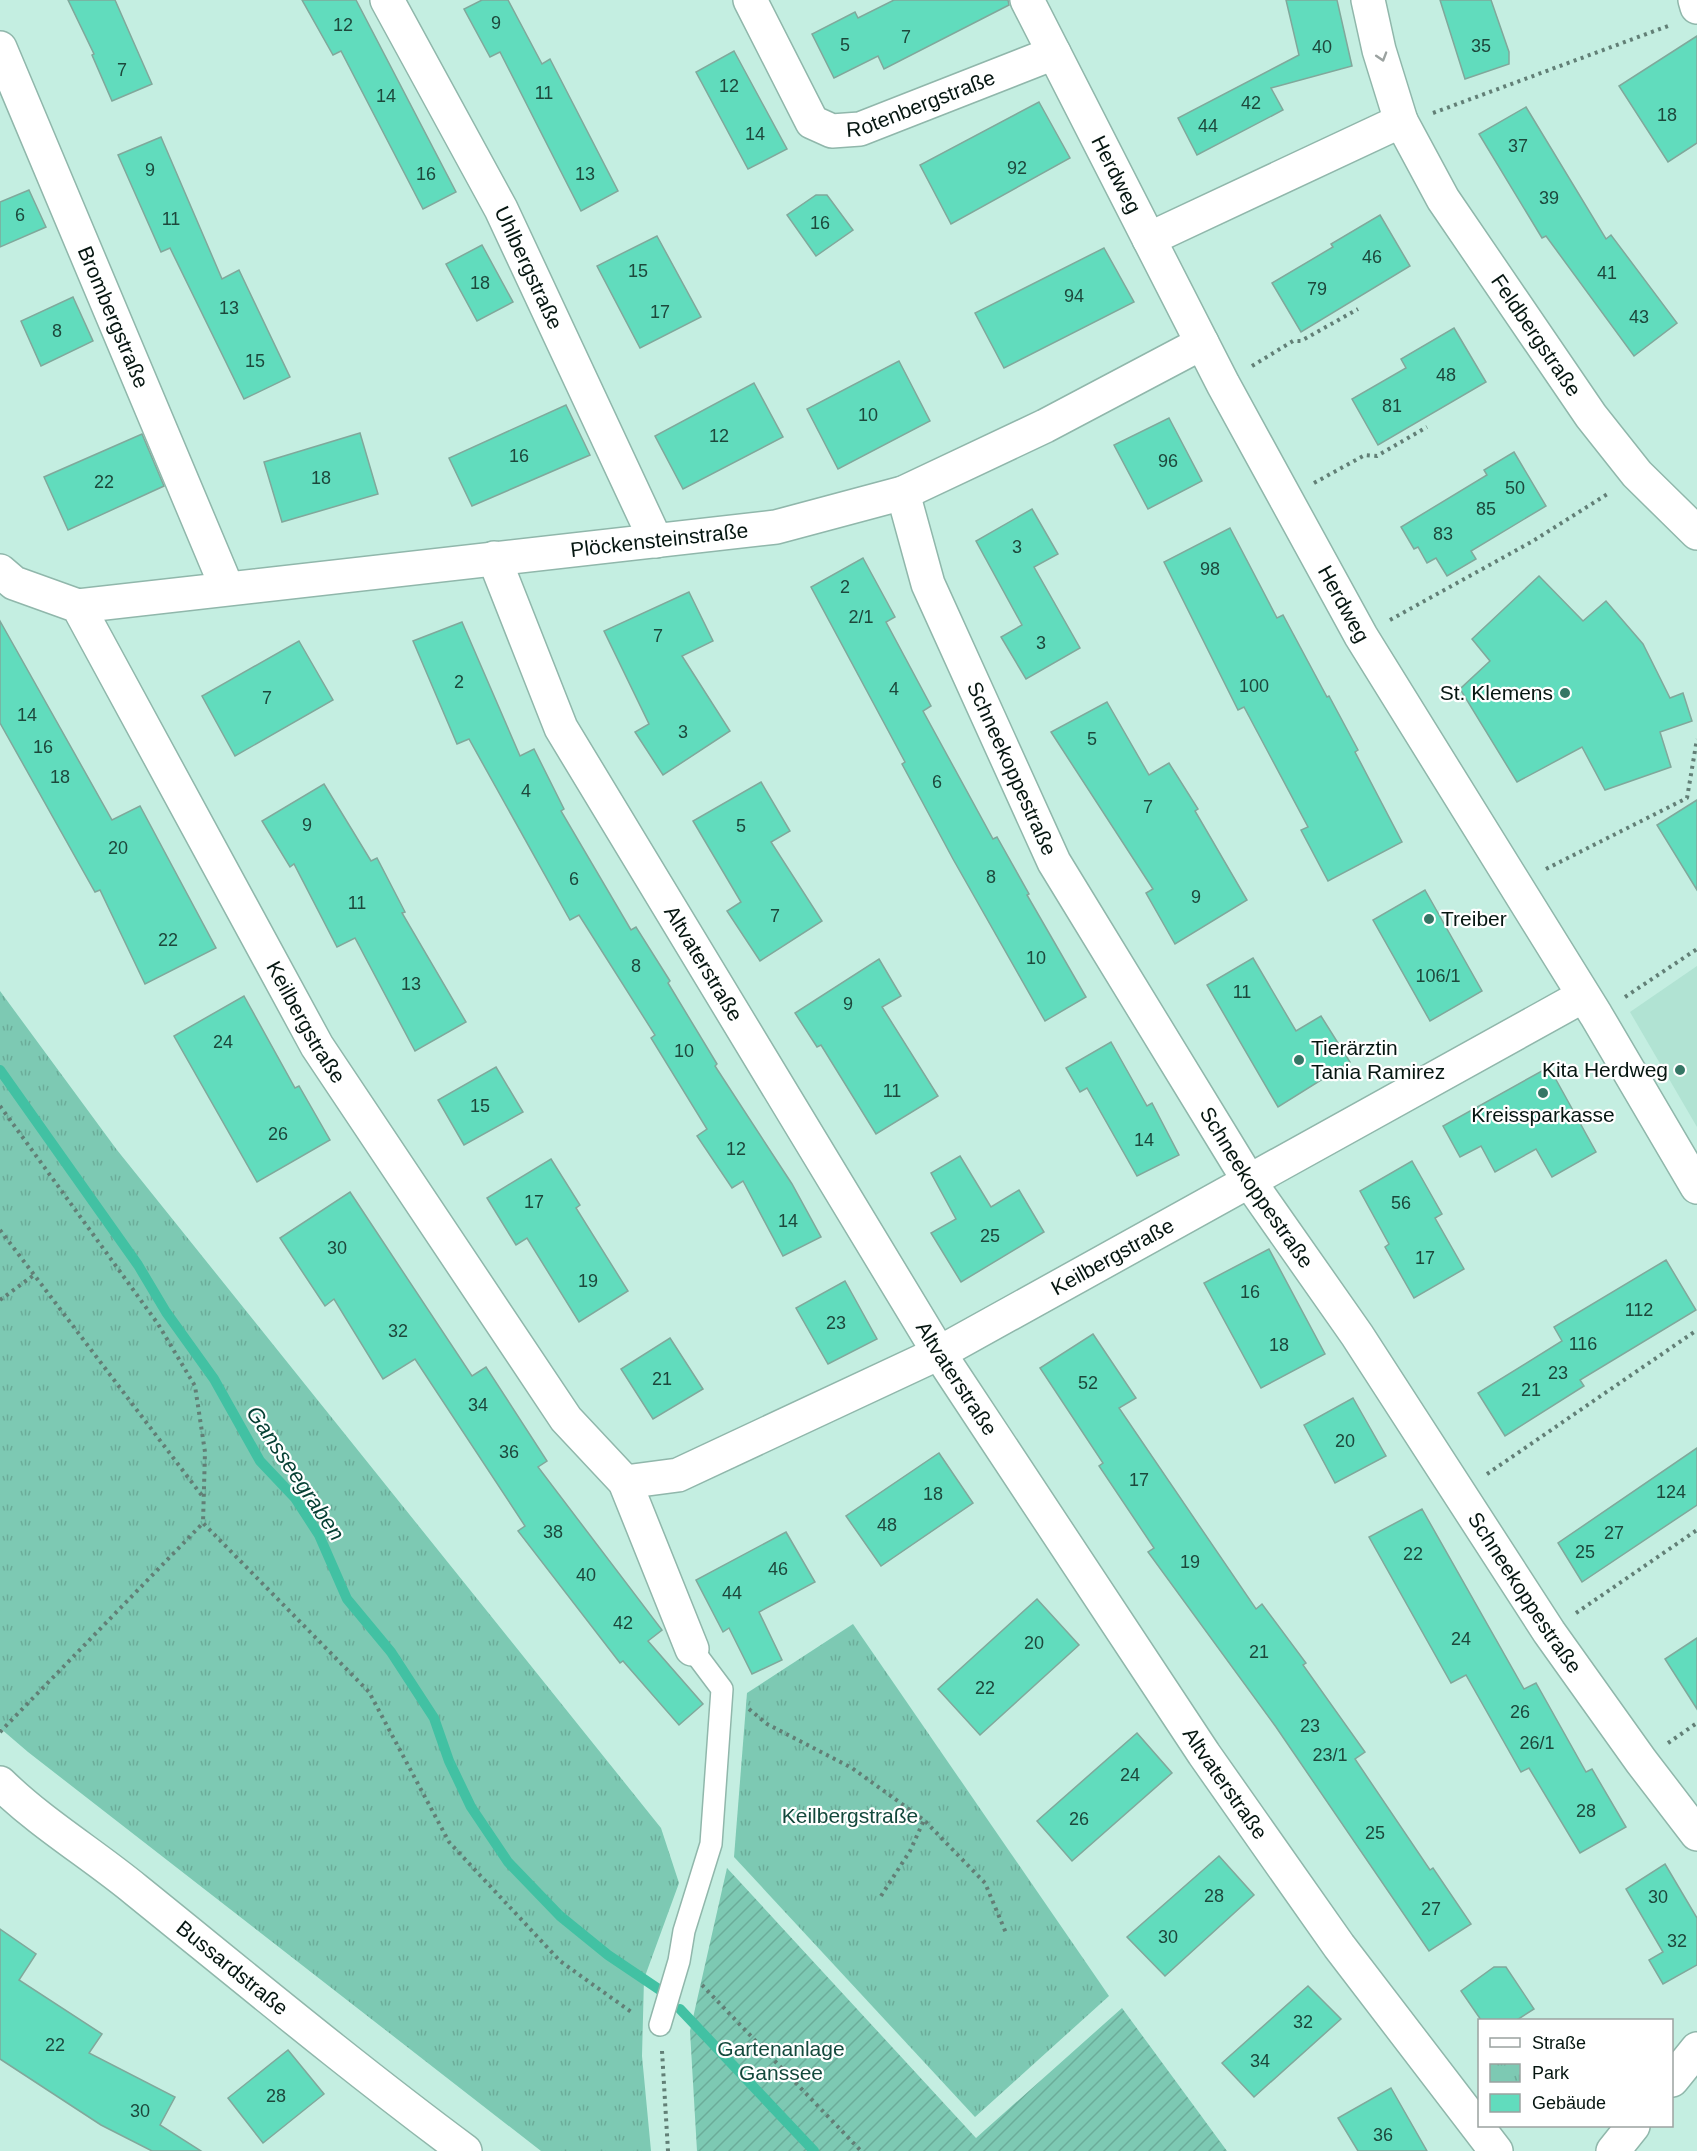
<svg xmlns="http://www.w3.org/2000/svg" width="1697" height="2151" font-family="Arial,sans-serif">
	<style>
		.built { fill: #b1e3d3 }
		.park { fill: url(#park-tufts) }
		.garden { fill: url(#garden-furrows) }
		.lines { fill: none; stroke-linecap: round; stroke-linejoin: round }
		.stream { stroke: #42c1a3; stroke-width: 10 }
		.building { fill: #61dcbd; stroke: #80a89b; stroke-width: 1.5 }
		.service-casing { stroke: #90b7ab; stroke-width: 24 }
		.minor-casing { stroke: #90b7ab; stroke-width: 36 }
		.tertiary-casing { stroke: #90b7ab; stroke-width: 36 }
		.path { stroke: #627f76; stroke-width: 4; stroke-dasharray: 3 4.5; stroke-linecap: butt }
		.service { stroke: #fff; stroke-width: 21 }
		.minor { stroke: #fff; stroke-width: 33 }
		.tertiary { stroke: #fff; stroke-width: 33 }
		.oneway { stroke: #9ba2a0 }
		.poi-dot { fill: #357665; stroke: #fff; stroke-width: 2 }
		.labels { text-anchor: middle; stroke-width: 4.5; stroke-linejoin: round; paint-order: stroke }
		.number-label { font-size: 18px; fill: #1d483c }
		.street-label { font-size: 21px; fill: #061611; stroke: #fff }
		.poi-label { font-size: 21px; fill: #061611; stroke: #fff; text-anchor: end }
		.park-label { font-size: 21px; fill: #13493c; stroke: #fff }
		.water-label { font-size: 22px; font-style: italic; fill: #053f33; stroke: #fff }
	</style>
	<defs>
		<pattern id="park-tufts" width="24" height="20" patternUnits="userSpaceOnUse" patternTransform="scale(1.5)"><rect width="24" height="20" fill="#7dc9b3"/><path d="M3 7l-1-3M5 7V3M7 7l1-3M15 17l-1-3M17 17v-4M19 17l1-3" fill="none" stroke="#6bac99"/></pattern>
		<pattern id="garden-furrows" width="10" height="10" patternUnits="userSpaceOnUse" patternTransform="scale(1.5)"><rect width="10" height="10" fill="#7dc9b3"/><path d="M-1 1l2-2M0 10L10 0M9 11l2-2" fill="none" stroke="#6bac99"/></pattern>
	</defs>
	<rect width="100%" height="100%" fill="#c4eee1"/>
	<!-- built -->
	<path class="built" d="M1697,966V1127L1630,1012Z"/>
	<!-- park -->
	<g class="park">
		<path d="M0,991L117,1150L661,1828L679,1883L644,1979L642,2056L651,2151H541L28,1752L0,1728Z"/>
		<path d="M853,1624L1109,1996L975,2117L734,1857L747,1693Z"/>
	</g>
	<!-- garden -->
	<path class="garden" d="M727,1868L976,2138L1122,2008L1227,2151H697L690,2031Z"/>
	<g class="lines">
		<!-- stream -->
		<g class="stream">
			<path d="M0,1070L138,1265L166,1312L214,1379L260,1461L295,1498L319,1535L347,1599L391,1652L434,1718L449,1761L471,1807L508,1862L560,1916L608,1955L660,1990"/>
			<path d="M680,2009L814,2151"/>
		</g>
	</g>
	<!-- building -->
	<g class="building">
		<path d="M68,0H115L152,84L112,101L92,55L94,54Z"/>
		<path d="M302,0H356L456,192L423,209L341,51L333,55Z"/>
		<path d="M482,0H508L542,64L550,59L618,191L581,211L500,52L490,57L464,9Z"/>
		<path d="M894,0H1008L1009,5L884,69L878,56L834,78L812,34L855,12L858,18Z"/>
		<path d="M1286,0H1337L1352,66L1271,88L1283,110L1197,155L1178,118L1299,55Z"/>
		<path d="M1440,0H1491L1509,52V64L1465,79Z"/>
		<path d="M1697,36V143L1668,162L1619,86Z"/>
		<path d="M734,51L787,149L748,169L696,72Z"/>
		<path d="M1039,102L1070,158L951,224L920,165Z"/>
		<path d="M1526,107L1606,239L1611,235L1677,323L1634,356L1546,236L1542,238L1479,134Z"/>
		<path d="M161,137L222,279L239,270L290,377L244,399L170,248L161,252L118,155Z"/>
		<path d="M29,190L46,227L0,247V202Z"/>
		<path d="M816,195H827L853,230L816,256L787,215Z"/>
		<path d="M1380,215L1410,266L1301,332L1272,283L1333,247L1331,244Z"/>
		<path d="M657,236L701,317L640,348L597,266Z"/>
		<path d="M482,245L513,302L477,321L446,264Z"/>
		<path d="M1104,248L1134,302L1004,368L975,313Z"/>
		<path d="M73,297L93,341L41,366L21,321Z"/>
		<path d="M1454,328L1486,382L1378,445L1352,399L1406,368L1401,359Z"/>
		<path d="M899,361L930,421L838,469L807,409Z"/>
		<path d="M754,383L783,437L683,489L655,436Z"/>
		<path d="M566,405L590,455L472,506L449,458Z"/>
		<path d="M1169,418L1202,481L1148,509L1114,445Z"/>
		<path d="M360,433L378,494L282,522L264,462Z"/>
		<path d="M142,434L164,486L68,530L44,477Z"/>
		<path d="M1514,452L1546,506L1471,551L1476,559L1447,576L1436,558L1427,563L1418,547L1414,549L1401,527L1487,475L1484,470Z"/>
		<path d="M1032,509L1058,554L1034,567L1080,648L1026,679L1001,637L1022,625L976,541Z"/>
		<path d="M1230,528L1277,618L1283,615L1327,697L1329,696L1358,750L1355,752L1402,842L1328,881L1301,830L1308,827L1244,707L1238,710L1164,562Z"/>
		<path d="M863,558L895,617L886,622L931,706L923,711L993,839L997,837L1029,894L1027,895L1086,997L1045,1021L953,859L902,764L905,762L811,587Z"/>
		<path d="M1539,576L1583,621L1606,601L1643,644L1670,698L1683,693L1692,721L1660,732L1671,767L1605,790L1582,747L1517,782L1460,689L1490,661L1472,639Z"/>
		<path d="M689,592L713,641L682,656L730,731L663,775L635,732L649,724L604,631Z"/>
		<path d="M0,621L112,820L140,806L216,948L145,984L100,890L95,892L0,723Z"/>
		<path d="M462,622L520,756L534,749L564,809L561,811L631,930L636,927L670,981L668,983L717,1064L715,1066L792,1184L821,1237L783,1256L743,1181L732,1188L697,1136L707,1129L651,1038L655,1035L579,915L570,920L469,739L457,744L413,641Z"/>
		<path d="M299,641L333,700L235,756L202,696Z"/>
		<path d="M1107,702L1149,775L1169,763L1198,809L1195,811L1247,900L1175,944L1146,893L1153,889L1051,732Z"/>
		<path d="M761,782L790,831L771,842L822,921L760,961L727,911L741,902L693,821Z"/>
		<path d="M324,784L371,861L377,858L405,912L402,913L466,1022L415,1051L355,938L337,947L294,864L290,867L262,821Z"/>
		<path d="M1697,800V890L1657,825Z"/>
		<path d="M1425,890L1482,991L1430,1021L1373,920Z"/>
		<path d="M1253,958L1296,1031L1321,1016L1350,1062L1278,1107L1207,985Z"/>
		<path d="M879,959L901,996L882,1007L938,1096L876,1134L821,1045L817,1047L795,1013Z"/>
		<path d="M244,996L295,1088L299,1086L330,1140L257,1182L174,1036Z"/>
		<path d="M1111,1042L1147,1106L1152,1103L1179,1155L1137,1176L1087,1088L1080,1092L1066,1068Z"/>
		<path d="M496,1067L523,1112L464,1145L438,1100Z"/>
		<path d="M1549,1067L1596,1152L1552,1177L1536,1149L1495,1172L1481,1146L1460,1157L1443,1126Z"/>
		<path d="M960,1156L991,1207L1019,1190L1044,1232L961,1282L931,1233L956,1219L931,1173Z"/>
		<path d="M551,1159L580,1205L576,1208L628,1291L579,1322L527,1238L516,1245L487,1198Z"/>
		<path d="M1412,1161L1442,1214L1435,1218L1464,1269L1414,1298L1385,1247L1389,1244L1360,1191Z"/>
		<path d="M350,1192L472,1376L486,1367L547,1461L538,1467L662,1630L648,1641L703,1704L679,1725L623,1661L620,1663L518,1531L525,1526L415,1359L383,1379L334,1299L325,1306L280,1238Z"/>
		<path d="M1269,1249L1325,1354L1261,1388L1204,1283Z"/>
		<path d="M1666,1260L1696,1310L1580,1380L1584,1386L1505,1436L1478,1393L1562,1341L1554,1327Z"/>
		<path d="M845,1281L877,1339L828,1364L796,1308Z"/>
		<path d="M1093,1334L1136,1398L1119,1408L1256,1609L1262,1604L1306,1663L1303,1665L1365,1752L1355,1759L1430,1870L1433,1868L1471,1924L1429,1951L1276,1727L1148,1552L1154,1548L1099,1466L1103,1463L1040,1368Z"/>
		<path d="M670,1338L703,1389L653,1419L621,1369Z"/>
		<path d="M1353,1398L1386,1456L1335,1483L1304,1425Z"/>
		<path d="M1697,1448V1505L1582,1582L1558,1543Z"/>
		<path d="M939,1453L973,1503L881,1566L846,1516Z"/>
		<path d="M1422,1509L1524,1689L1536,1683L1586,1772L1592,1769L1626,1827L1580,1853L1529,1768L1521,1772L1466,1675L1451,1683L1369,1537Z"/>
		<path d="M786,1532L815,1582L759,1612L782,1660L752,1674L729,1628L723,1632L696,1580Z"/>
		<path d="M1037,1599L1079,1645L980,1735L938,1689Z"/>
		<path d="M1697,1638V1709L1665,1659Z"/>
		<path d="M1137,1733L1172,1773L1072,1861L1037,1821Z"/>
		<path d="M1219,1856L1254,1895L1165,1976L1127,1937Z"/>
		<path d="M1665,1864L1697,1918V1965L1663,1984L1649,1960L1663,1952L1626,1889Z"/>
		<path d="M0,1929L36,1954L19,1980L102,2034L89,2053L175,2097L160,2125L201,2151H152L101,2125L0,2059Z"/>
		<path d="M1494,1967H1506L1534,2009L1517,2020H1481L1461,1991Z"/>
		<path d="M1308,1986L1341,2019L1254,2097L1222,2063Z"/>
		<path d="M288,2050L324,2094L263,2143L228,2098Z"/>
		<path d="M1391,2088L1427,2151H1358L1338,2118Z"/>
	</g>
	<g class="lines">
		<!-- service casing -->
		<g class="service-casing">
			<path id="service" d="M660,2025L679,1961L684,1931L711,1844L722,1689L692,1649"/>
		</g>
		<!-- minor casing -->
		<g class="minor-casing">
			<g id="minor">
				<path id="s1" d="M387,0L501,209L656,541"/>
				<path id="s2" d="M750,0L812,122L832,131L860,129L1054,53"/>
				<path d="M1368,0L1379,50L1401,121"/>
				<path d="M1695,0L1697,7"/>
				<path id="s3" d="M0,48L227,588"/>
				<path id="s4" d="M1149,239L1401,121L1443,199L1591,416L1637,474L1697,533"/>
				<path id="s5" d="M903,493L928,584L1054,862L1249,1181L1357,1335L1549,1632L1641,1761L1697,1834"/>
				<path id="s6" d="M494,558L561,728L939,1353L1204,1754L1339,1946L1496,2151"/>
				<path id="s7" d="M0,571L14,583L78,606L317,1046L566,1419L625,1482L692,1649"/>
				<path id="s8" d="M78,606L776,527L903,493L1045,426L1202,343"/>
				<path id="s9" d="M625,1482L678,1475L939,1353L1583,996"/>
				<path id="s10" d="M0,1783C42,1824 91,1853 136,1890C245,1978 352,2067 465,2151"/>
				<path d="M1672,2080L1697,2049"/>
				<path d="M1613,2151L1633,2126"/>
			</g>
		</g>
		<!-- tertiary casing -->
		<g class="tertiary-casing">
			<g id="tertiary">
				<path id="s11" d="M1027,0L1223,384L1361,636L1596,1015L1697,1187"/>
			</g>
		</g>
		<!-- path -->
		<g class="path">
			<path d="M1433,113L1668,26"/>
			<path d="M1252,366L1293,341H1301L1358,309"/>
			<path d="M1314,483L1365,455L1377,456L1427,427"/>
			<path d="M1390,620L1533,541L1609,493"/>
			<path d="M1546,869L1687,798L1697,739"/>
			<path d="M1625,997L1697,949"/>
			<path d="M0,1106L158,1324L195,1386L205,1452L203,1523L369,1692L449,1842L560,1961L634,2014"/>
			<path d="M0,1230L203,1497"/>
			<path d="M0,1300L34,1275"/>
			<path d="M1487,1474L1697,1330"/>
			<path d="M1576,1613L1697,1530"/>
			<path d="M749,1709L767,1724L852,1768L924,1820L985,1883L1006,1933"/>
			<path d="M0,1732L203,1523"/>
			<path d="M1668,1743L1697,1723"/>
			<path d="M881,1896L910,1851L924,1820"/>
			<path d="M702,1985L861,2151"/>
			<path d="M662,2051L668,2151"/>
		</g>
		<!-- service -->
		<use href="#service" class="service"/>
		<!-- minor -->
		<use href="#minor" class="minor"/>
		<!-- tertiary -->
		<use href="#tertiary" class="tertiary"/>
	</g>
	<!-- one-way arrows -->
	<defs><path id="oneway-chevron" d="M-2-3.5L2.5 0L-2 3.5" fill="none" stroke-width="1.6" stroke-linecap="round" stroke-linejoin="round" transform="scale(1.5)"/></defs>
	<use class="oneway" href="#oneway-chevron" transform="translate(1382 57) rotate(73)"/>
	<!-- markers -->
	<g class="poi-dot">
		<circle cx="1565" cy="693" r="6"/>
		<circle cx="1429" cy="919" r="6"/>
		<circle cx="1299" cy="1060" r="6"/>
		<circle cx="1680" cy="1070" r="6"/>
		<circle cx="1543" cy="1093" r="6"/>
	</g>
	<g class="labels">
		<!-- number labels -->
		<g class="number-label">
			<text x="496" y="29">9</text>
			<text x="343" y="31">12</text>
			<text x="906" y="43">7</text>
			<text x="845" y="51">5</text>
			<text x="1481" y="52">35</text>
			<text x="1322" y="53">40</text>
			<text x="122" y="76">7</text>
			<text x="729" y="92">12</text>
			<text x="544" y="99">11</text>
			<text x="386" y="102">14</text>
			<text x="1251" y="109">42</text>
			<text x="1667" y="121">18</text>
			<text x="1208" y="132">44</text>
			<text x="755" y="140">14</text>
			<text x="1518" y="152">37</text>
			<text x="1017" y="174">92</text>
			<text x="150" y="176">9</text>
			<text x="426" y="180">16</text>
			<text x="585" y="180">13</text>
			<text x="1549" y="204">39</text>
			<text x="20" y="221">6</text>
			<text x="171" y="225">11</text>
			<text x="820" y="229">16</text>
			<text x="1372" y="263">46</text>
			<text x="638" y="277">15</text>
			<text x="1607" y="279">41</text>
			<text x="480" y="289">18</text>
			<text x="1317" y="295">79</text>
			<text x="1074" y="302">94</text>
			<text x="229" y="314">13</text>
			<text x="660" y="318">17</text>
			<text x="1639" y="323">43</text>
			<text x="57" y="337">8</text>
			<text x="255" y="367">15</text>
			<text x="1446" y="381">48</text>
			<text x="1392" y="412">81</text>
			<text x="868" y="421">10</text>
			<text x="719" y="442">12</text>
			<text x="519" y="462">16</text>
			<text x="1168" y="467">96</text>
			<text x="321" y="484">18</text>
			<text x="104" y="488">22</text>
			<text x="1515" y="494">50</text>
			<text x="1486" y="515">85</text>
			<text x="1443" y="540">83</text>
			<text x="1017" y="553">3</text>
			<text x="1210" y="575">98</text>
			<text x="845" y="593">2</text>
			<text x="861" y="623">2/1</text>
			<text x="658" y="642">7</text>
			<text x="1041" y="649">3</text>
			<text x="459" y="688">2</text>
			<text x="1254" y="692">100</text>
			<text x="894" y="695">4</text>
			<text x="267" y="704">7</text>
			<text x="27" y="721">14</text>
			<text x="683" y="738">3</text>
			<text x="1092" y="745">5</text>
			<text x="43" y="753">16</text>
			<text x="60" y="783">18</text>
			<text x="937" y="788">6</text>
			<text x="526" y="797">4</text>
			<text x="1148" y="813">7</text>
			<text x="307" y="831">9</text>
			<text x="741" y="832">5</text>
			<text x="118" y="854">20</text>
			<text x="991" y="883">8</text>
			<text x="574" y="885">6</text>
			<text x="1196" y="903">9</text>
			<text x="357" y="909">11</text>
			<text x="775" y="922">7</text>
			<text x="168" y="946">22</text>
			<text x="1036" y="964">10</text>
			<text x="636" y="972">8</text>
			<text x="1438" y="982">106/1</text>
			<text x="411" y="990">13</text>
			<text x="1242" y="998">11</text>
			<text x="848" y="1010">9</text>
			<text x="223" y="1048">24</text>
			<text x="684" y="1057">10</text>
			<text x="892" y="1097">11</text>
			<text x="480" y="1112">15</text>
			<text x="278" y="1140">26</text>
			<text x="1144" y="1146">14</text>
			<text x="736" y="1155">12</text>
			<text x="534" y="1208">17</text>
			<text x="1401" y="1209">56</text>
			<text x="788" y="1227">14</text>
			<text x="990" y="1242">25</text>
			<text x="337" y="1254">30</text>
			<text x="1425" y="1264">17</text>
			<text x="588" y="1287">19</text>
			<text x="1250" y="1298">16</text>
			<text x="1639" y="1316">112</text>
			<text x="836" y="1329">23</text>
			<text x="398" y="1337">32</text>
			<text x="1583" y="1350">116</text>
			<text x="1279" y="1351">18</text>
			<text x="1558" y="1379">23</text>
			<text x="662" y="1385">21</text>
			<text x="1088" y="1389">52</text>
			<text x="1531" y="1396">21</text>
			<text x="478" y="1411">34</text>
			<text x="1345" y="1447">20</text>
			<text x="509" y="1458">36</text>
			<text x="1139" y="1486">17</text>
			<text x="1671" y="1498">124</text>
			<text x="933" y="1500">18</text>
			<text x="887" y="1531">48</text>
			<text x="553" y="1538">38</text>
			<text x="1614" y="1539">27</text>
			<text x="1585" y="1558">25</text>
			<text x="1413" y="1560">22</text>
			<text x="1190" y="1568">19</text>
			<text x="778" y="1575">46</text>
			<text x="586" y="1581">40</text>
			<text x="732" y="1599">44</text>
			<text x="623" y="1629">42</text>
			<text x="1461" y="1645">24</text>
			<text x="1034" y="1649">20</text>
			<text x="1259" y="1658">21</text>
			<text x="985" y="1694">22</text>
			<text x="1520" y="1718">26</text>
			<text x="1310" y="1732">23</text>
			<text x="1537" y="1749">26/1</text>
			<text x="1330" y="1761">23/1</text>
			<text x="1130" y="1781">24</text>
			<text x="1586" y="1817">28</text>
			<text x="1079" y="1825">26</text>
			<text x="1375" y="1839">25</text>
			<text x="1214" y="1902">28</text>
			<text x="1658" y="1903">30</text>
			<text x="1431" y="1915">27</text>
			<text x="1168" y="1943">30</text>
			<text x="1677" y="1947">32</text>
			<text x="1303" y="2028">32</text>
			<text x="55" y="2051">22</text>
			<text x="1260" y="2067">34</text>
			<text x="276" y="2102">28</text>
			<text x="140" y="2117">30</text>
			<text x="1383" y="2141">36</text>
		</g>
		<!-- street labels -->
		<g class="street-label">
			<text dy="7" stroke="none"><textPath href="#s2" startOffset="252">Rotenbergstraße</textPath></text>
			<text dy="7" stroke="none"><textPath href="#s11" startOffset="196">Herdweg</textPath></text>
			<text dy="7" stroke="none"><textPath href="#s1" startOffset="303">Uhlbergstraße</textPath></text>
			<text dy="7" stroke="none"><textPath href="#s3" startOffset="292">Brombergstraße</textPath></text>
			<text dy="7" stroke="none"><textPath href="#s4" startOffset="532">Feldbergstraße</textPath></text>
			<text dy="7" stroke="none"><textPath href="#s8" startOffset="585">Plöckensteinstraße</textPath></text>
			<text dy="7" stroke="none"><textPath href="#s11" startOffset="682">Herdweg</textPath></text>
			<text dy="7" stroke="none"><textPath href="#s5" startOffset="297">Schneekoppestraße</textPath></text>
			<text dy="7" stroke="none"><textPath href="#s6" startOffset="458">Altvaterstraße</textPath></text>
			<text dy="7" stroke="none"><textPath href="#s7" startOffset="561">Keilbergstraße</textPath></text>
			<text dy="7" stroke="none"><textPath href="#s5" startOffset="783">Schneekoppestraße</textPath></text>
			<text dy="7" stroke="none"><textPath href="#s9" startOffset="540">Keilbergstraße</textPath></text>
			<text dy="7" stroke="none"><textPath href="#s6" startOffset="944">Altvaterstraße</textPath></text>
			<text dy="7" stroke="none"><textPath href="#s5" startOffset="1269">Schneekoppestraße</textPath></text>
			<text dy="7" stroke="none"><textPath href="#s6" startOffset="1430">Altvaterstraße</textPath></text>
			<text dy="7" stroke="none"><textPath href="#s10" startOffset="297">Bussardstraße</textPath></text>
		</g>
		<!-- poi labels -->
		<g class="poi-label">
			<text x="1553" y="700">St. Klemens</text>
			<text x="1441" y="926" text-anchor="start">Treiber</text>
			<text x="1311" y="1055" text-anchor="start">Tierärztin<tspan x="1311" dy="24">Tania Ramirez</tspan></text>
			<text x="1668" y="1077">Kita Herdweg</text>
			<text x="1543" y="1122" text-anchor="middle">Kreissparkasse</text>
		</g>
		<!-- park labels -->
		<g class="park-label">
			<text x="850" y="1823">Keilbergstraße</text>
			<text x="781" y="2056">Gartenanlage<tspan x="781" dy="24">Ganssee</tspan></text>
		</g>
		<!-- water labels -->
		<g class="water-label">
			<text transform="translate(296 1473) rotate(56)" y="8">Gansseegraben</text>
		</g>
	</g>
	<!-- legend -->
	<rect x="1478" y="2019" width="195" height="108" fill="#ffffff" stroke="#9ba2a0" stroke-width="1.5"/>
	<rect x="1490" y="2038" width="30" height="9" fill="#ffffff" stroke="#9ba2a0" stroke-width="1.5"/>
	<text x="1532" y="2049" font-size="18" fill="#061611">Straße</text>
	<rect x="1490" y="2064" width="30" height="18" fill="url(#park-tufts)" stroke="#9ba2a0" stroke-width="1.5"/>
	<text x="1532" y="2079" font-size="18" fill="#061611">Park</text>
	<rect x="1490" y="2094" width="30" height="18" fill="#61dcbd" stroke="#9ba2a0" stroke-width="1.5"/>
	<text x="1532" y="2109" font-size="18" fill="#061611">Gebäude</text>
</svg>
